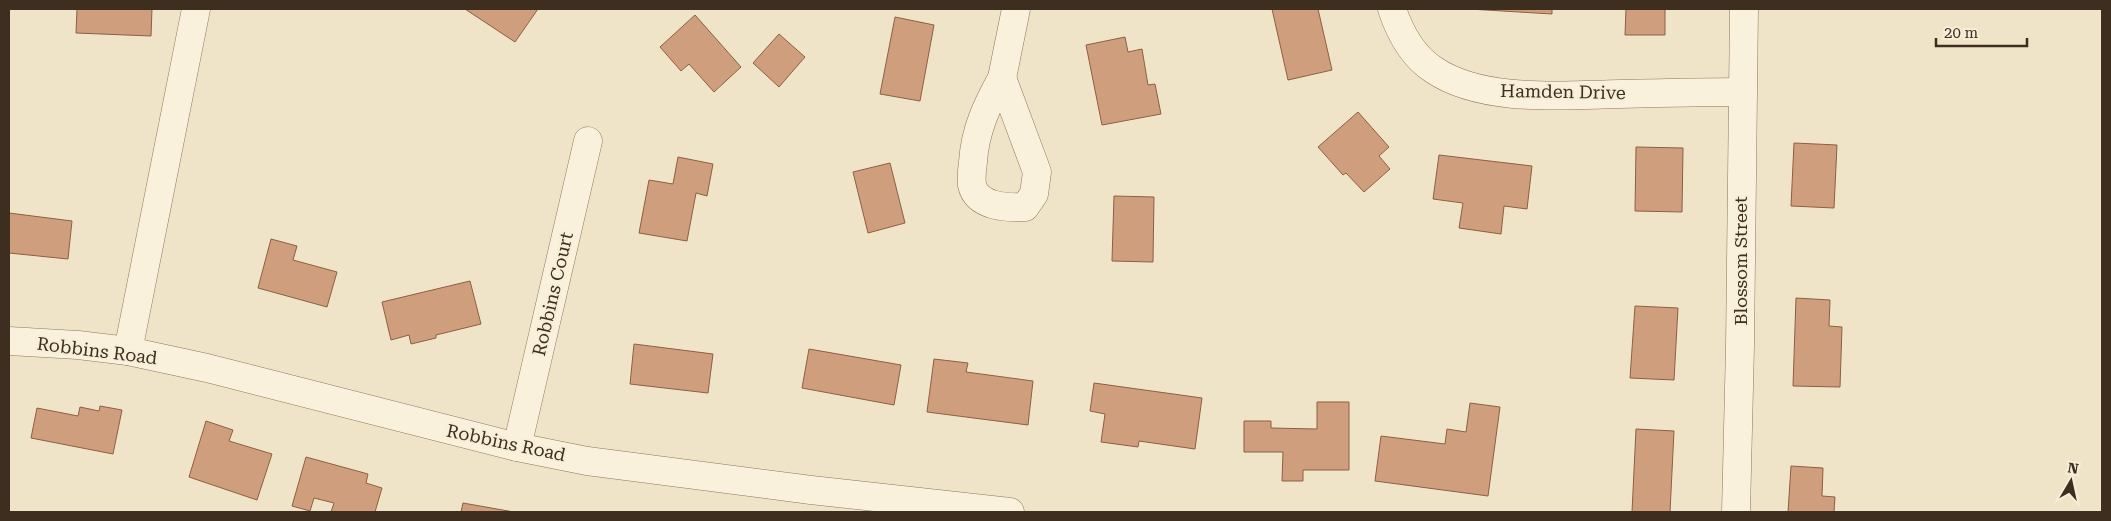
<svg xmlns="http://www.w3.org/2000/svg" width="2111" height="521" font-family="'Roboto Serif',serif">
	<style>
		.building { fill: #cf9f7d; stroke: #8d5f41 }
		.lines { fill: none; stroke-linecap: round; stroke-linejoin: round }
		.minor-casing { stroke: #8d765c; stroke-width: 29 }
		.minor { stroke: #faf1dc; stroke-width: 28 }
		.labels { text-anchor: middle; stroke-width: 4; stroke-linejoin: round; paint-order: stroke }
		.street-label { font-size: 18px; fill: #3d2e20; stroke: #f7eed8 }
	</style>
	<rect width="100%" height="100%" fill="#f0e4c8"/>
	<!-- building -->
	<g class="building">
		<path d="M77,9H152L151,36L76,33Z"/>
		<path d="M465,9H538L515,42Z"/>
		<path d="M1272,9H1318L1332,70L1288,80Z"/>
		<path d="M1469,9H1552V14Z"/>
		<path d="M1626,9H1665V35H1625Z"/>
		<path d="M695,15L741,67L714,92L689,64L681,71L660,47Z"/>
		<path d="M895,17L934,25L920,101L880,94Z"/>
		<path d="M779,34L805,57L779,87L753,63Z"/>
		<path d="M1125,37L1128,52L1142,49L1148,85L1155,84L1161,114L1102,125L1086,45Z"/>
		<path d="M1358,112L1389,147L1379,156L1390,169L1364,192L1346,173L1343,175L1318,147Z"/>
		<path d="M1794,143L1837,145L1834,208L1791,206Z"/>
		<path d="M1636,147L1683,148L1682,212L1635,211Z"/>
		<path d="M1439,155L1532,166L1527,209L1504,206L1501,234L1459,228L1463,203L1433,199Z"/>
		<path d="M678,157L713,164L707,196L696,193L687,241L639,233L649,180L673,184Z"/>
		<path d="M890,163L905,223L868,233L853,172Z"/>
		<path d="M1114,196L1154,197L1153,262L1112,261Z"/>
		<path d="M9,213L72,221L68,259L9,253Z"/>
		<path d="M271,239L297,246L293,260L337,272L327,307L258,288Z"/>
		<path d="M470,281L481,324L436,335V338L411,344L409,335L391,340L382,302Z"/>
		<path d="M1796,298L1830,300L1829,326L1842,327L1840,387L1793,386Z"/>
		<path d="M1635,306L1678,308L1674,380L1630,378Z"/>
		<path d="M634,344L713,354L708,393L630,384Z"/>
		<path d="M809,349L901,365L894,405L802,388Z"/>
		<path d="M934,359L968,363L966,372L1033,381L1028,425L927,412Z"/>
		<path d="M1094,383L1202,398L1195,449L1139,441L1138,447L1101,442L1105,414L1090,411Z"/>
		<path d="M1317,402H1349V470H1303V481H1282L1283,452H1244V421H1271V428L1317,429Z"/>
		<path d="M1470,403L1500,407L1488,496L1375,481L1381,436L1445,444L1447,429L1466,432Z"/>
		<path d="M100,406L122,410L113,454L31,438L37,408L78,416L80,407L99,411Z"/>
		<path d="M206,421L233,430L229,441L272,454L257,500L189,477Z"/>
		<path d="M1636,429L1674,431L1670,512H1632Z"/>
		<path d="M306,457L368,474L366,483L382,488L375,512H331L334,503L314,498L310,511L292,506Z"/>
		<path d="M1791,466L1823,468L1822,496L1835,497L1834,512H1788Z"/>
		<path d="M463,503L514,512H461Z"/>
	</g>
	<g class="lines">
		<!-- minor casing -->
		<g class="minor-casing">
			<g id="minor">
				<path d="M1392,9C1400,33 1412,56 1434,70C1483,103 1564,95 1620,94C1661,93 1702,92 1742,92"/>
				<path d="M1002,78L1037,172L1034,194L1025,207C1008,208 977,207 972,185C971,177 972,169 973,162C975,130 987,105 1002,78Z"/>
				<path d="M1002,78L1016,9"/>
				<path d="M9,341L78,345L128,351L207,368L517,447L587,461L811,490L1010,512"/>
				<path d="M128,351L196,9"/>
				<path d="M517,447L588,141"/>
				<path d="M1736,512L1740,346L1744,9"/>
			</g>
		</g>
		<!-- minor -->
		<use href="#minor" class="minor"/>
	</g>
	<g class="labels">
		<!-- street labels -->
		<g class="street-label">
			<text transform="translate(1563 92) rotate(1)" y="6">Hamden Drive</text>
			<text transform="translate(1741 261) rotate(-90)" y="6">Blossom Street</text>
			<text transform="translate(553 294) rotate(-77)" y="6">Robbins Court</text>
			<text transform="translate(97 351) rotate(7)" y="6">Robbins Road</text>
			<text transform="translate(506 443) rotate(12)" y="6">Robbins Road</text>
		</g>
	</g>
	<!-- border -->
	<rect width="2111" height="521" fill="none" stroke="#3d2e20" stroke-width="20"/>
	<!-- north arrow -->
	<g transform="translate(2071 481) rotate(9)" stroke="#f7eed8" stroke-width="4" paint-order="stroke">
	<path d="M0-4L9 19L0 12L-9 19Z" fill="#3d2e20"/>
	<text y="-8" font-size="14" font-weight="bold" text-anchor="middle" fill="#3d2e20">N</text>
	</g>
	<!-- scale -->
	<path d="M1936 38v8h91v-8" fill="none" stroke="#3d2e20" stroke-width="2.5"/>
	<text x="1944" y="38" font-size="15" fill="#3d2e20" stroke="#f7eed8" stroke-width="4" paint-order="stroke">20 m</text>
</svg>
